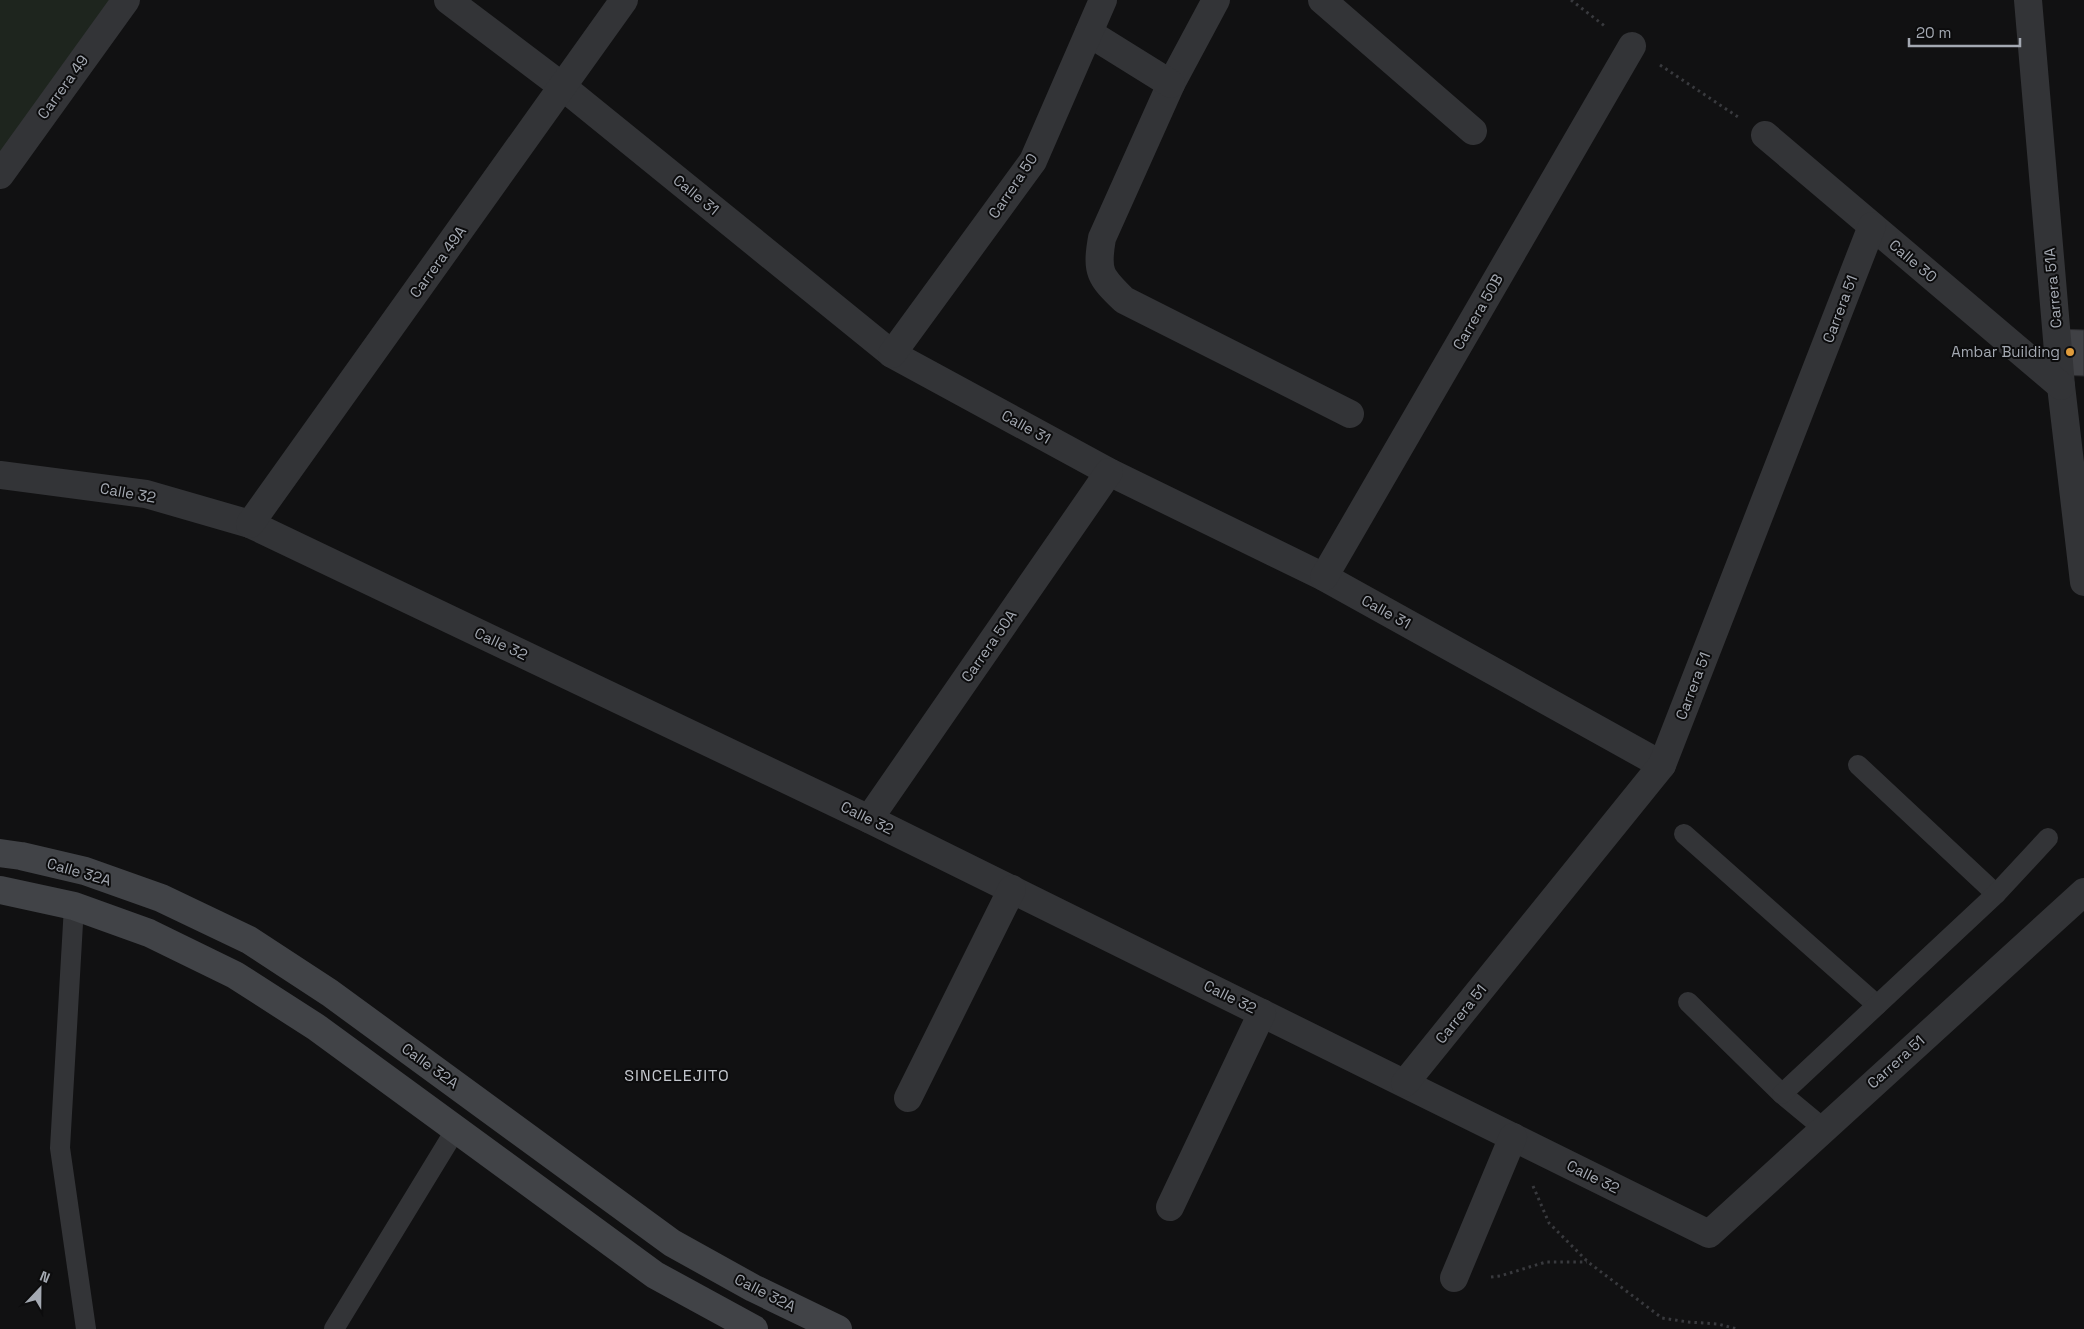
<svg xmlns="http://www.w3.org/2000/svg" width="2084" height="1329" font-family="'Space Grotesk',sans-serif">
	<style>
		.green { fill: #1e251e }
		.building { fill: #404145; stroke: #2b2b2e }
		.lines { fill: none; stroke-linecap: round; stroke-linejoin: round }
		.path { stroke: #393a3e; stroke-width: 3; stroke-dasharray: 2.5 4; stroke-linecap: butt }
		.lane { stroke: #333437; stroke-width: 20 }
		.street { stroke: #333437; stroke-width: 28 }
		.secondary { stroke: #414347; stroke-width: 28 }
		.poi-dot { fill: #e09c3c; stroke: #0c0c0d; stroke-width: 2 }
		.labels { text-anchor: middle; stroke-width: 4; stroke-linejoin: round; paint-order: stroke }
		.street-label { font-size: 15px; fill: #a4a9b2; stroke: #0c0c0d }
		.poi-label { font-size: 15px; fill: #a4a9b2; stroke: #0c0c0d; text-anchor: end }
		.neighbourhood-label { font-size: 16px; letter-spacing: 1px; fill: #c4c8ce; stroke: #0c0c0d }
	</style>
	<rect width="100%" height="100%" fill="#111112"/>
	<!-- green -->
	<path class="green" d="M0,0H126L0,175Z"/>
	<!-- building -->
	<path class="building" d="M2056,329L2084,330V376L2055,375Z"/>
	<g class="lines">
		<!-- path -->
		<g class="path">
			<path d="M1571,0L1606,27"/>
			<path d="M1660,65L1738,117"/>
			<path d="M1533,1186L1549,1223L1588,1262L1662,1318L1688,1322L1718,1324L1737,1329"/>
			<path d="M1491,1277L1500,1276L1546,1262H1587"/>
		</g>
		<!-- lane -->
		<g class="lane">
			<path d="M1858,765L1996,894"/>
			<path d="M1684,834L1877,1005"/>
			<path d="M74,906L60,1148L86,1329"/>
			<path d="M1688,1002L1782,1094L1823,1128"/>
			<path d="M1782,1094L1996,894L2048,838"/>
			<path d="M334,1329L456,1129"/>
		</g>
		<!-- street -->
		<g class="street">
			<path d="M448,0L563,87L892,354L1109,472L1324,577L1662,765"/>
			<path d="M1216,0L1171,84L1102,238C1096,272 1100,277 1124,300L1350,414"/>
			<path d="M1322,0L1473,131"/>
			<path d="M2028,0L2061,386L2084,582"/>
			<path d="M1089,33L1171,84"/>
			<path d="M1765,135L2061,386"/>
			<path d="M0,175L126,0"/>
			<path d="M892,354L1033,161L1103,0"/>
			<path d="M0,475L146,494L250,524L869,819L1709,1234L2084,892"/>
			<path d="M250,524L624,0"/>
			<path d="M1324,577L1632,46"/>
			<path d="M869,819L1109,472"/>
			<path d="M1405,1083L1662,765L1872,226"/>
			<path d="M908,1098L1012,889"/>
			<path d="M1170,1207L1262,1013"/>
			<path d="M1454,1278L1513,1137"/>
		</g>
		<!-- secondary -->
		<g class="secondary">
			<path d="M0,853L21,856L85,871L161,898L249,940L330,993L672,1243L753,1288L838,1329"/>
			<path d="M0,890L74,906L149,933L235,975L316,1027L655,1275L754,1329"/>
		</g>
	</g>
	<!-- markers -->
	<circle class="poi-dot" cx="2070" cy="352" r="5"/>
	<g class="labels">
		<!-- street labels -->
		<g class="street-label">
			<text transform="translate(63 87) rotate(-54)" y="5">Carrera 49</text>
			<text transform="translate(1013 186) rotate(-56)" y="5">Carrera 50</text>
			<text transform="translate(696 195) rotate(39)" y="5">Calle 31</text>
			<text transform="translate(1913 261) rotate(40)" y="5">Calle 30</text>
			<text transform="translate(438 262) rotate(-54)" y="5">Carrera 49A</text>
			<text transform="translate(2053 288) rotate(-95)" y="5">Carrera 51A</text>
			<text transform="translate(1840 309) rotate(-69)" y="5">Carrera 51</text>
			<text transform="translate(1478 312) rotate(-60)" y="5">Carrera 50B</text>
			<text transform="translate(1026 427) rotate(29)" y="5">Calle 31</text>
			<text transform="translate(128 493) rotate(10)" y="5">Calle 32</text>
			<text transform="translate(1386 612) rotate(29)" y="5">Calle 31</text>
			<text transform="translate(501 644) rotate(25)" y="5">Calle 32</text>
			<text transform="translate(989 646) rotate(-55)" y="5">Carrera 50A</text>
			<text transform="translate(1693 686) rotate(-69)" y="5">Carrera 51</text>
			<text transform="translate(867 818) rotate(26)" y="5">Calle 32</text>
			<text transform="translate(79 872) rotate(16)" y="5">Calle 32A</text>
			<text transform="translate(1230 997) rotate(26)" y="5">Calle 32</text>
			<text transform="translate(1461 1014) rotate(-51)" y="5">Carrera 51</text>
			<text transform="translate(1896 1062) rotate(-42)" y="5">Carrera 51</text>
			<text transform="translate(430 1066) rotate(36)" y="5">Calle 32A</text>
			<text transform="translate(1593 1177) rotate(26)" y="5">Calle 32</text>
			<text transform="translate(765 1293) rotate(27)" y="5">Calle 32A</text>
		</g>
		<!-- poi labels -->
		<g class="poi-label">
			<text x="2060" y="357">Ambar Building</text>
		</g>
		<!-- neighbourhood labels -->
		<g class="neighbourhood-label">
			<text x="677" y="1081">SINCELEJITO</text>
		</g>
	</g>
	<!-- north arrow -->
	<g transform="translate(40 1289) rotate(22)" stroke="#0c0c0d" stroke-width="4" paint-order="stroke">
	<path d="M0-4L9 19L0 12L-9 19Z" fill="#a4a9b2"/>
	<text y="-8" font-size="14" font-weight="bold" text-anchor="middle" fill="#a4a9b2">N</text>
	</g>
	<!-- scale -->
	<path d="M1909 38v8h111v-8" fill="none" stroke="#a4a9b2" stroke-width="2.5"/>
	<text x="1916" y="38" font-size="15" fill="#a4a9b2" stroke="#0c0c0d" stroke-width="4" paint-order="stroke">20 m</text>
</svg>
